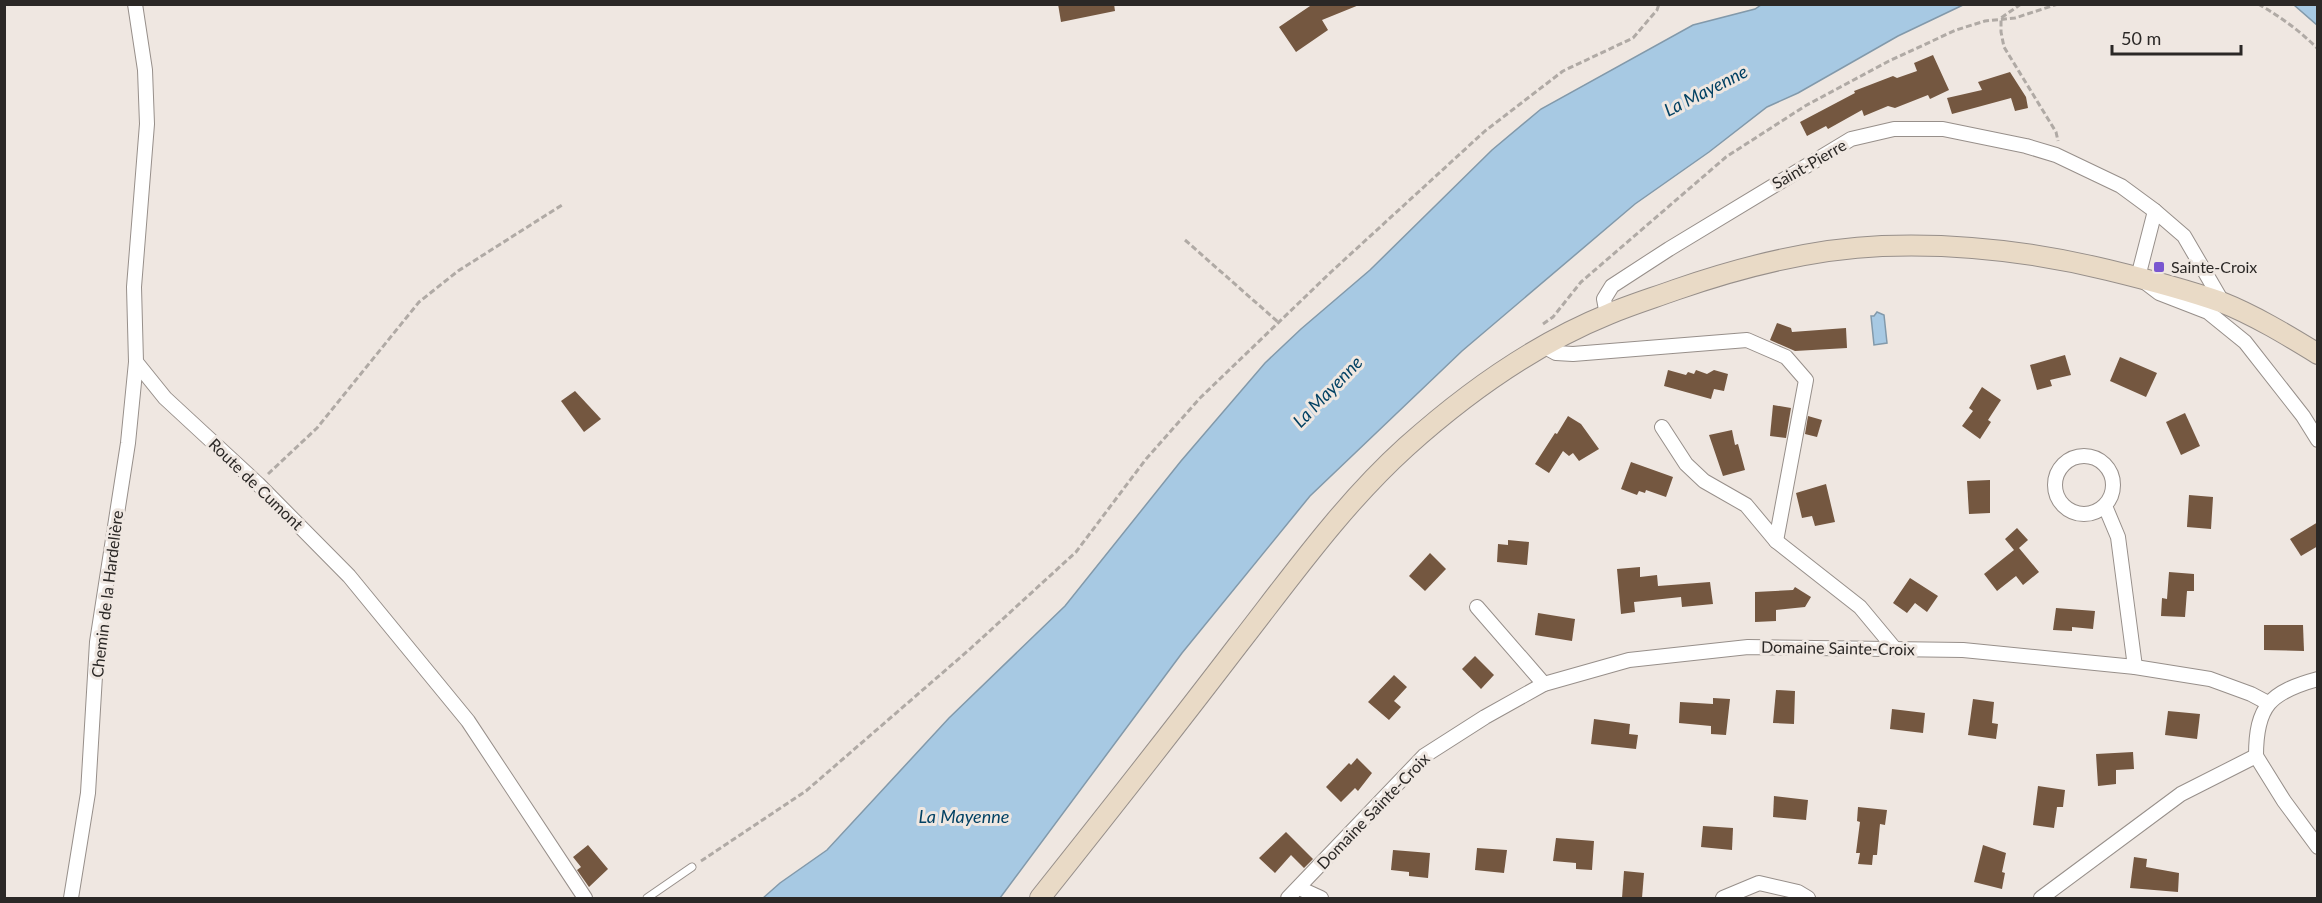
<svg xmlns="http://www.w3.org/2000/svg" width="2322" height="903" font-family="Lato,sans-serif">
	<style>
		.water { fill: #a7c9e3; stroke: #8299aa; stroke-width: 1.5 }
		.building { fill: #745740 }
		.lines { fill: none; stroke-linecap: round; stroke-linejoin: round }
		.lane-casing { stroke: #978f8a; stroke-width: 9 }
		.street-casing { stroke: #978f8a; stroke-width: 16 }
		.secondary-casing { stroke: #978f8a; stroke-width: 22 }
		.path { stroke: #b0aaa5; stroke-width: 3; stroke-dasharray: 6 3; stroke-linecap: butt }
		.lane { stroke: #fff; stroke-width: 7 }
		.street { stroke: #fff; stroke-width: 14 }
		.secondary { stroke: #e9dac6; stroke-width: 20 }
		.poi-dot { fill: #7956d0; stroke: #efe7e1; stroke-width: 2 }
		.labels { text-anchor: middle; stroke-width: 6; stroke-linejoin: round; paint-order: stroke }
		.street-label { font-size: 16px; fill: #2b2826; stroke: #efe7e1 }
		.poi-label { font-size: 16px; fill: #2b2826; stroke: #efe7e1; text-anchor: start }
		.water-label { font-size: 18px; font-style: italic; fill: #024163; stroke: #efe7e1 }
	</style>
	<rect width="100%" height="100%" fill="#efe7e1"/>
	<!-- water -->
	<g class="water">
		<path d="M1761,5H1963L1898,36L1798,93L1767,107L1709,152L1635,204L1462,351L1310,496L1182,653L1000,898H763L780,883L827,850L949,718L1065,606L1181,461L1265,363L1301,329L1370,270L1492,150L1541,109L1693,25L1755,9Z"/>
		<path d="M2294,5H2317V25Z"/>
		<path d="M1877,312L1884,315L1887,343L1874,345L1871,316H1874Z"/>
	</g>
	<!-- building -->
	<g class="building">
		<path d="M1058,4H1114L1115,11L1061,22Z"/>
		<path d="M1313,4L1359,5L1322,20L1328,30L1296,52L1279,27Z"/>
		<path d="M1933,55L1949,90L1930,99L1928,95L1895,108L1888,106L1864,116L1862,110L1828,129L1826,126L1807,136L1800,122L1855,93L1854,91L1893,76L1897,78L1917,71L1914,63Z"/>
		<path d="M2010,72L2026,97L2028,108L2015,111L2011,98L1952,114L1947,98L1982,90L1978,82Z"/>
		<path d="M1777,323L1791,328L1792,332L1846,328L1847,348L1795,351L1770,340Z"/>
		<path d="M2065,355L2071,375L2050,380L2052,386L2037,390L2030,365Z"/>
		<path d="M2120,357L2157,373L2146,397L2110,381Z"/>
		<path d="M1668,370L1686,375L1688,372L1694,374L1696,370L1707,374L1714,370L1728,374L1724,391L1714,389L1711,399L1664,386Z"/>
		<path d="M1982,387L2001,400L1988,420L1991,422L1980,439L1962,426L1973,411L1969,408Z"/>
		<path d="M575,391L601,419L584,432L561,401Z"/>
		<path d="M1773,405L1791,408L1786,438L1770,436Z"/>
		<path d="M2185,413L2200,446L2181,455L2166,422Z"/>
		<path d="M1568,416L1581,424L1599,449L1579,461L1573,453L1569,456L1563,451L1549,473L1535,464L1555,433L1557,434Z"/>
		<path d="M1808,416L1822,420L1817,437L1805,434Z"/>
		<path d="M1732,430L1735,445L1738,444L1745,470L1723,476L1709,435Z"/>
		<path d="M1631,462L1673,477L1666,497L1646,490L1645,493L1639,491L1637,495L1621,489Z"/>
		<path d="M1990,480V513L1969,514L1967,481Z"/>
		<path d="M1826,484L1835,522L1815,526L1812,516L1802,518L1796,493Z"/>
		<path d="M2189,495L2213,497L2211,529L2187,527Z"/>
		<path d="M2318,522V546L2301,556L2290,539Z"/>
		<path d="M2017,528L2028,540L2019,548L2039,572L2023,585L2016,576L1997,591L1984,574L2014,550L2005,539Z"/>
		<path d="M1508,540L1529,542L1527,565L1497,562L1498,544L1508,545Z"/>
		<path d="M1430,553L1446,569L1425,591L1409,576Z"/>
		<path d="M1640,567V577L1657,575L1658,586L1710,582L1713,604L1682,607L1681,597L1634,602L1635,612L1621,614L1617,569Z"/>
		<path d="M2169,572L2194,574V591H2187L2185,617L2161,616L2162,598L2167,599Z"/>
		<path d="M1910,578L1938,596L1927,612L1915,603L1907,613L1893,603Z"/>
		<path d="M1795,587L1811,597L1805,607L1776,610V621L1755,622V592L1793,590Z"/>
		<path d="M2056,608L2095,611L2093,629L2072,627V631L2053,630Z"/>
		<path d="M1538,613L1575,619L1572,641L1535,635Z"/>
		<path d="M2264,625H2303L2304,651L2264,650Z"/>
		<path d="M1475,656L1494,675L1481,689L1462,669Z"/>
		<path d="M1394,675L1407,687L1394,701L1401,707L1389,720L1368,702Z"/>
		<path d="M1776,690L1795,691L1794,724L1773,723Z"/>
		<path d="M1713,698L1730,699L1726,735L1711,734V726L1679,723L1680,702L1713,704Z"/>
		<path d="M1973,699L1994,702L1992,723L1998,724L1996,739L1968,735Z"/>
		<path d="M1892,709L1925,713L1923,733L1890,729Z"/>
		<path d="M2168,711L2200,714L2197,739L2165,735Z"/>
		<path d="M1594,719L1630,724L1629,734L1638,735L1636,749L1591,744Z"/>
		<path d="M2133,752L2134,769L2116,770V784L2098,786L2096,754Z"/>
		<path d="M1357,758L1372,773L1358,791L1355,788L1341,802L1326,787L1349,763L1351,765Z"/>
		<path d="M2038,786L2065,790L2063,807H2057L2054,828L2033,825Z"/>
		<path d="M1774,796L1808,800L1806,820L1773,817Z"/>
		<path d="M1858,807L1887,810L1885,825L1880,824L1877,855H1873L1872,865L1858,864L1860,853H1856L1860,822L1857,821Z"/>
		<path d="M1703,826L1733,828L1732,850L1701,847Z"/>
		<path d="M1286,832L1313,859L1304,868L1291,855L1275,873L1259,858Z"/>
		<path d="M1556,838L1594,841L1592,870L1576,869V863L1553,861Z"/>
		<path d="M588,845L608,869L589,887L577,870L581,867L573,857Z"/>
		<path d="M1983,845L2006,853L2002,872L2005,873L2002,889L1974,882Z"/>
		<path d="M1477,848L1507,850L1504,873L1475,870Z"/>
		<path d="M1393,850L1430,853L1428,878L1409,876V872L1391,870Z"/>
		<path d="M2134,857L2147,859L2146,867L2179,873L2178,892L2130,888Z"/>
		<path d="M1624,871L1644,873L1642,898H1622Z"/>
	</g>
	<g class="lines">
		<!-- lane casing -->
		<g class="lane-casing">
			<path id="lane" d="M647,898L692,867"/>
		</g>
		<!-- street casing -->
		<g class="street-casing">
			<g id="street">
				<path d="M135,4L145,70L147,124L134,287L136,362L165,398L258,484L349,576L468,721L585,898"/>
				<path d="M2155,211L2138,277L2159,293L2208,312L2245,342L2303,416L2318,440"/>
				<path d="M1607,315L1604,299L1612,286L1669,249L1851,139L1894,129H1943L2026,146L2056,155L2121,186L2155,211L2184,236L2223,303"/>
				<path d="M1545,347L1556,353L1573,354L1747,340L1786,357L1806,380L1776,541"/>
				<path d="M1662,427L1686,464L1704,481L1746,505L1776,541L1860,607L1895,649"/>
				<circle cx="2084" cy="485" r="29"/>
				<path d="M2105,506L2118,537L2135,667"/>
				<path d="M1477,607L1544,684"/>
				<path d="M2256,756C2256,706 2270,692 2318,679"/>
				<path d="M2256,756L2284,801L2318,847"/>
				<path d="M1299,888L1321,898"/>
				<path d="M71,898L88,793L97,642L128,443L136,362"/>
				<path d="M1288,898L1424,756L1485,717L1544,684L1629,660L1748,647L1963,650L2135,667L2210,679L2251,694L2268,703"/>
				<path d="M1723,898L1759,883L1798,892L1808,898"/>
				<path d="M2041,898L2181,794L2256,756"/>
			</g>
		</g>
		<!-- secondary casing -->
		<g class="secondary-casing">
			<path id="secondary" d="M1040,898C1107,814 1173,730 1238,645C1291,577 1342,505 1406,447C1465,394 1535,344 1609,314C1630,305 1653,298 1675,290C1741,267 1811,249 1882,246C1958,243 2034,252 2108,270C2145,279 2184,289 2221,302C2254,315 2287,335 2318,354"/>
		</g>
		<!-- path -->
		<g class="path">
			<path d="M2021,4L2001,18V32L2004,47L2056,132L2058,141"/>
			<path d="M2258,4C2281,17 2300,31 2318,49"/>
			<path d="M1185,240L1278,322"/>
			<path d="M1543,324L1553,317L1581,282L1726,157L1805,106L1889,61L1956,30L1985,21L2015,18L2058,4"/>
			<path d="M268,474L317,428L419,302L458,271L562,205"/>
			<path d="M701,861L806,791L970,649L1076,552L1146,459L1200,398L1331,272L1485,131L1563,71L1633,38L1657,10L1659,4"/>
		</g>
		<!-- lane -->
		<use href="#lane" class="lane"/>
		<!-- street -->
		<use href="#street" class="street"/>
		<!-- secondary -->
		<use href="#secondary" class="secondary"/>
	</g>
	<!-- markers -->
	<rect class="poi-dot" x="2153" y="261" width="12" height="12" rx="3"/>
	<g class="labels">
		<!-- street labels -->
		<g class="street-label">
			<text transform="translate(1809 164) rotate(-30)" y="6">Saint-Pierre</text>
			<text transform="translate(256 484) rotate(44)" y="6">Route de Cumont</text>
			<text transform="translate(107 594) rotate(-83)" y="6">Chemin de la Hardelière</text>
			<text transform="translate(1838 648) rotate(1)" y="6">Domaine Sainte-Croix</text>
			<text transform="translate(1373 811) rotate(-46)" y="6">Domaine Sainte-Croix</text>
		</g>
		<!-- poi labels -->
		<g class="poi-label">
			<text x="2171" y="273">Sainte-Croix</text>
		</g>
		<!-- water labels -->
		<g class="water-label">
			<text transform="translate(1706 91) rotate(-27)" y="6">La Mayenne</text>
			<text transform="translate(1328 392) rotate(-46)" y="6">La Mayenne</text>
			<text x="964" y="823">La Mayenne</text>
		</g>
	</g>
	<!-- border -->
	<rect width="2322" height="903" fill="none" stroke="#2b2826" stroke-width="12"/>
	<!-- scale -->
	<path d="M2112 45v9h129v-9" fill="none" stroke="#2b2826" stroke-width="3"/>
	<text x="2121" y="45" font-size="18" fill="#2b2826" stroke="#efe7e1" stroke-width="4.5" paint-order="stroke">50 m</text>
</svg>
